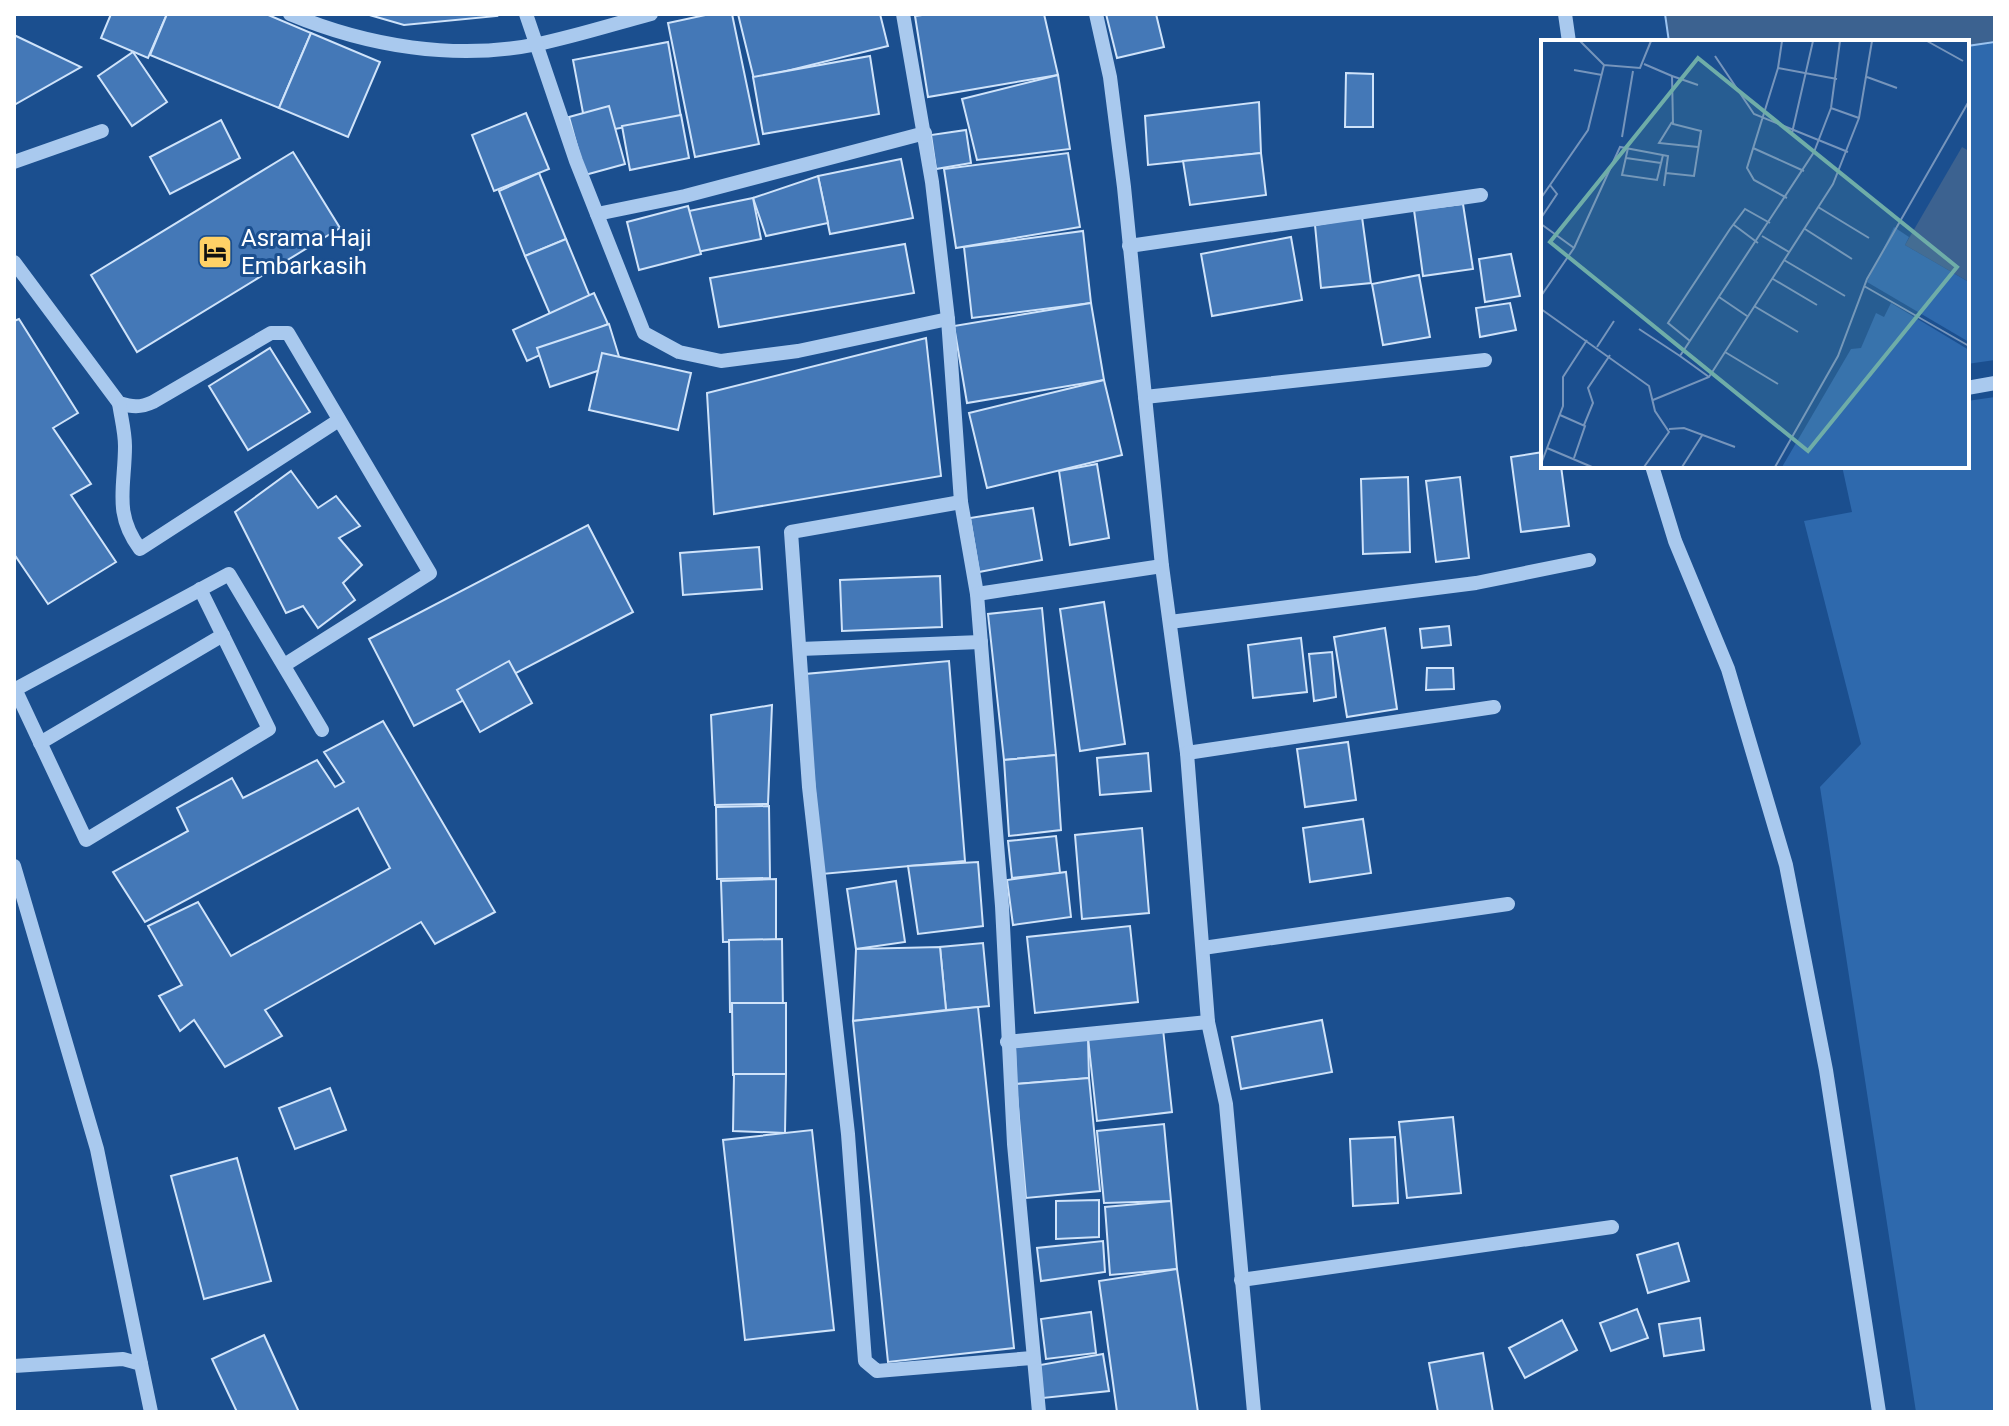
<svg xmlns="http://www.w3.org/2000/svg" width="2009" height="1426" font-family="Roboto,sans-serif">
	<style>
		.green { fill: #2e69ad }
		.water { fill: #3c6290; stroke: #9cc4f0; stroke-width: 2 }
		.building { fill: #4478b7; stroke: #cfe3fa; stroke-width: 2 }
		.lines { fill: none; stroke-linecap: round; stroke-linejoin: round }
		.minor { stroke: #a9c9ee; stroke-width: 14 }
		.labels { text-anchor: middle; stroke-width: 6; stroke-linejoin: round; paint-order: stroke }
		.poi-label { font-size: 24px; fill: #fff; stroke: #1b4f8f; text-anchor: start }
		.inset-road { fill: none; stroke: #7695bc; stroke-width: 2 }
		.view { fill: #6fada8; fill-opacity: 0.15; stroke: #6fada8; stroke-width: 4 }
		.inset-edge { fill: none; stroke: #fff; stroke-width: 4 }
	</style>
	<rect width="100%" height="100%" fill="#1b4f8f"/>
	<!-- green -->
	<g class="green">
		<path d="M1995,42V360L1967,364V46Z"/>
		<path d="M1995,397V1412H1916L1820,787L1861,744L1804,521L1852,512L1842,466H1967V401Z"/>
	</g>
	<!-- water -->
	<path class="water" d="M1665,14H1995V42L1967,46V42H1669Z"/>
	<!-- building -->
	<g class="building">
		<path d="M111,14H167L148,58L101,38Z"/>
		<path d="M167,14H266L311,33L279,108L150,55Z"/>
		<path d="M366,14H496L497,16L404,25Z"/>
		<path d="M710,14H732L759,144L695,157L668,23Z"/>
		<path d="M738,14H880L888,46L754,79Z"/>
		<path d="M929,14H1044L1058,75L928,97L915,16Z"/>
		<path d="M1106,14H1156L1164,47L1117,58Z"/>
		<path d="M311,33L380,62L348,137L279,108Z"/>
		<path d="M14,35L81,67L14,105Z"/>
		<path d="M668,42L681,117L587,134L573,60Z"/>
		<path d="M133,52L167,102L132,126L98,76Z"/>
		<path d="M870,56L879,114L763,134L753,77Z"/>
		<path d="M1346,73L1373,74V127H1345Z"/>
		<path d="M1058,75L1070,149L977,160L962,99Z"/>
		<path d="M1259,102L1261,153L1148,165L1145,116Z"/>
		<path d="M609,106L625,164L585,175L569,117Z"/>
		<path d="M526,113L549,169L494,191L472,135Z"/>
		<path d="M681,115L689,158L630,170L622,126Z"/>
		<path d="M221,120L240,158L170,194L150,157Z"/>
		<path d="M966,130L971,163L936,169L931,135Z"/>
		<path d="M293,152L340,228L137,352L91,275Z"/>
		<path d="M1068,153L1080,227L956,248L944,169Z"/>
		<path d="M1261,153L1266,195L1190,205L1183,161Z"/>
		<path d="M901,159L913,218L830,234L818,176Z"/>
		<path d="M539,173L566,239L525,256L499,191Z"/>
		<path d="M818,176L828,223L766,236L753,198Z"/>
		<path d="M753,198L761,239L697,252L689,211Z"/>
		<path d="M1463,204L1473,269L1423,276L1414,210Z"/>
		<path d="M688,206L701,254L639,270L627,222Z"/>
		<path d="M1362,217L1371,283L1321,288L1315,225Z"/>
		<path d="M1083,231L1091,303L972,318L964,247Z"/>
		<path d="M1291,237L1302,300L1212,316L1201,254Z"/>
		<path d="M566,239L590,297L550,314L525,256Z"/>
		<path d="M905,244L914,293L719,327L710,278Z"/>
		<path d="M1511,254L1520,296L1485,302L1479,259Z"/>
		<path d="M1419,275L1430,337L1383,345L1372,284Z"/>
		<path d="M594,293L608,324L527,361L513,330Z"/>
		<path d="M1091,303L1104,380L967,403L954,326Z"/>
		<path d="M1510,303L1516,330L1480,337L1476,308Z"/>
		<path d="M19,319L78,413L53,428L91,484L71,495L116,562L48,604L14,554V321Z"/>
		<path d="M609,324L621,363L550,387L537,348Z"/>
		<path d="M926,338L941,476L714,514L707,393Z"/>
		<path d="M270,348L310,412L248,450L209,386Z"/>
		<path d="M602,353L691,373L678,430L589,410Z"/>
		<path d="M1104,380L1122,455L987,488L969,413Z"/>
		<path d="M1543,452V466H1561L1569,526L1521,532L1511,457Z"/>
		<path d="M1097,464L1109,538L1070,545L1059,471Z"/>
		<path d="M291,471L318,508L336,496L360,526L339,538L362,565L343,583L355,600L318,628L303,606L286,613L235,512Z"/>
		<path d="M1408,477L1410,552L1363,554L1361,479Z"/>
		<path d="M1460,477L1469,558L1436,562L1426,481Z"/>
		<path d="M1033,508L1042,560L979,572L970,518Z"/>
		<path d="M588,525L633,612L414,726L369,639Z"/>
		<path d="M759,547L762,589L683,595L680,553Z"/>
		<path d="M940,576L942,627L842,631L840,580Z"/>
		<path d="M1104,602L1125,744L1080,751L1060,609Z"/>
		<path d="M1042,608L1056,755L1004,760L988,614Z"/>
		<path d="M1449,626L1451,645L1422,648L1420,629Z"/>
		<path d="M1385,628L1397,709L1347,717L1334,637Z"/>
		<path d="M1301,638L1307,692L1253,698L1248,645Z"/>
		<path d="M1332,652L1336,697L1314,701L1309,654Z"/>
		<path d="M509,661L532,703L480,732L457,690Z"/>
		<path d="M949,661L965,861L822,874L805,674Z"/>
		<path d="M1427,668H1453L1454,689L1426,690Z"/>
		<path d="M772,705L768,804L715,805L711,715Z"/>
		<path d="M383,721L495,912L435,944L421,922L265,1010L282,1036L225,1067L194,1020L180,1031L159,996L182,985L148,926L198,902L231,956L390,868L358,808L145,922L113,872L188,831L177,808L232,778L243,798L317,760L335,787L344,782L324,752Z"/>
		<path d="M1348,742L1356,800L1305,807L1297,749Z"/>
		<path d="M1148,753L1151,791L1100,795L1097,758Z"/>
		<path d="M1056,755L1061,830L1009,836L1004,760Z"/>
		<path d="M769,806L770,878L717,879L716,807Z"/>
		<path d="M1363,819L1371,873L1310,882L1303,828Z"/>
		<path d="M1142,828L1149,913L1082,919L1075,835Z"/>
		<path d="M1056,836L1060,873L1012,878L1008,841Z"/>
		<path d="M978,862L983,926L918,934L908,866Z"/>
		<path d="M1066,872L1071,917L1013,925L1007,880Z"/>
		<path d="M776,879V941L723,942L721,881Z"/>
		<path d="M896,881L905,942L856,949L847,889Z"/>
		<path d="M1130,926L1138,1002L1035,1013L1027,937Z"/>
		<path d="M782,939L783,1011L730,1012L729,940Z"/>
		<path d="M983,943L989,1006L946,1010L940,947Z"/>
		<path d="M940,947L946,1010L853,1021L856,949Z"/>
		<path d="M732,1003H786V1074L733,1075Z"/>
		<path d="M978,1007L1014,1348L888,1362L853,1021Z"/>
		<path d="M1322,1020L1332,1072L1241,1089L1232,1037Z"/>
		<path d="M1163,1029L1172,1112L1097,1121L1088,1038Z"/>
		<path d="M1088,1038L1089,1078L1016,1084L1015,1047Z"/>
		<path d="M734,1074H786L785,1133L733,1131Z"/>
		<path d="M1089,1078L1100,1191L1026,1198L1016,1084Z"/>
		<path d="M330,1088L346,1130L295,1149L279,1108Z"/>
		<path d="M1453,1117L1461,1193L1407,1198L1399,1122Z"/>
		<path d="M1164,1124L1171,1201L1104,1203L1097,1131Z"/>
		<path d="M812,1130L834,1330L745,1340L723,1140Z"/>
		<path d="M1395,1137L1398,1203L1353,1206L1350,1139Z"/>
		<path d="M237,1158L271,1281L204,1299L171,1176Z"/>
		<path d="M1099,1200V1237L1056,1239V1201Z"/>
		<path d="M1171,1201L1177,1269L1110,1275L1105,1207Z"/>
		<path d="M1103,1241L1105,1272L1041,1281L1037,1248Z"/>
		<path d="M1678,1243L1689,1281L1648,1293L1637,1255Z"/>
		<path d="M1177,1269L1198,1412H1117L1099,1281Z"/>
		<path d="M1637,1309L1648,1338L1611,1351L1600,1323Z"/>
		<path d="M1091,1312L1096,1353L1046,1359L1041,1319Z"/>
		<path d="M1700,1318L1704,1350L1664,1356L1659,1324Z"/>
		<path d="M1562,1320L1577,1350L1525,1378L1509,1348Z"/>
		<path d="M264,1335L299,1412H237L212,1359Z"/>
		<path d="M1483,1353L1493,1412H1438L1429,1363Z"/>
		<path d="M1103,1354L1109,1391L1043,1398L1040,1365Z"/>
	</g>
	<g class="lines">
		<!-- minor -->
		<g class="minor">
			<path d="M290,14C367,46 455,61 538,44C576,36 614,24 651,14"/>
			<path d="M526,14L576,161L644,333L679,352L721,361L798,351L948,319"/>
			<path d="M903,14L932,182L948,319L961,502L977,594L1002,906L1014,1144L1039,1412"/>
			<path d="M1096,14L1110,77L1124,187L1162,566L1187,753L1208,1022L1226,1104L1254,1412"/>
			<path d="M1565,14L1569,42"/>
			<path d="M14,162L102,131"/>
			<path d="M597,214L685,196L925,133"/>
			<path d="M1129,246L1481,195"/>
			<path d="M14,262L119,403C132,407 140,408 153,402L271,333H288L430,573L286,664"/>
			<path d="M1967,388L1995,383"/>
			<path d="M1145,397L1485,360"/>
			<path d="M119,403C121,417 125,432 125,446C125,487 113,513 140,549L339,420"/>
			<path d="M1652,466L1675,541L1728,669L1786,865L1826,1070L1879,1412"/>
			<path d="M961,502L791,532L809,787L848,1134L865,1361L877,1371L1032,1358"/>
			<path d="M977,594L1162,566"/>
			<path d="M1170,622L1476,583L1589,560"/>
			<path d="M800,649L981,642"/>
			<path d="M15,689L86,840L269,729L200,589"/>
			<path d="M14,690L229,574L322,730"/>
			<path d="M40,743L223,635"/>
			<path d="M1187,753L1494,707"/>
			<path d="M14,866L97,1149L141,1364"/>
			<path d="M1203,948L1508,904"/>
			<path d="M1007,1042L1208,1022"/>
			<path d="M1241,1280L1612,1227"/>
			<path d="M14,1366L123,1359L141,1364L151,1412"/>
		</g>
	</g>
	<!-- icons -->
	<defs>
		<g id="hotel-square" transform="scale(1.8)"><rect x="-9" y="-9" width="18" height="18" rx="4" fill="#ffd166" stroke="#1b4f8f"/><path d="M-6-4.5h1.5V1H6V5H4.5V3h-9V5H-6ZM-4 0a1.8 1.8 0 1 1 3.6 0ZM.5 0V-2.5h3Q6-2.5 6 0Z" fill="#111"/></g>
	</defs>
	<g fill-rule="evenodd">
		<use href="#hotel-square" x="215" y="252"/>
	</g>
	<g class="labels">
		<!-- poi labels -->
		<g class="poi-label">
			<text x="241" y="246">Asrama Haji<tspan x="241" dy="28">Embarkasih</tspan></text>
		</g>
	</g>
	<!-- overview -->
	<g transform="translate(1541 40)">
		<rect width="428" height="428" fill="#1b4f8f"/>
		<path d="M353,187L368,197L364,205L428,242V302L326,242ZM350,263L428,310V427H241L310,309L320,308L335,273L343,277Z" fill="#2e69ad"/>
		<path d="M421,107L428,111V242L364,205Z" fill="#3c6290"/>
		<path class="inset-road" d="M39,1L63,25M241,1L237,28L296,39M386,1L422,21M174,16L213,74L307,112M103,24L131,36L132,84L160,91L153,136L125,133M237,28L206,128L213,140L246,158M33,30L61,35M131,36L157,45M326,37L356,48M290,68L318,78M131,82L118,103L157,107M251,93L272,1M81,97L92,31M87,108L81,135L116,140L122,115M212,108L263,131M85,118L120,123M0,158L47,90L63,25L99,28L110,1M277,167L328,198M0,178L16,154L9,145M0,184L33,208L0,256M193,185L217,203M264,189L311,219M221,196L248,212M33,208L79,107L127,116L123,146M243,220L304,256M232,239L276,265M323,246L428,306M178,257L206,276M213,266L257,292M0,269L108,346L114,371L128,392L103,427M98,289L139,316M149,301L127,283L189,189L204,169L229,183M56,307L73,281M184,312L237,344M168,337L139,316L273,112L290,68L299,1M112,360L168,337L292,144L318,78L331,1M19,375L44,386L33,418M43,385L52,363L47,348L69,315M128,389L143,388L194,407M6,408L51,427M0,424L22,366V337L46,300M141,427L162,394M234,427L297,316L326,239L428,61"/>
		<path class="view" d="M157,18L416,227L267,411L9,202Z"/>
		<rect width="428" height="428" class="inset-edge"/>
	</g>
	<!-- border -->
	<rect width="2009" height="1426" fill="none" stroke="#ffffff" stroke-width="32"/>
</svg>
